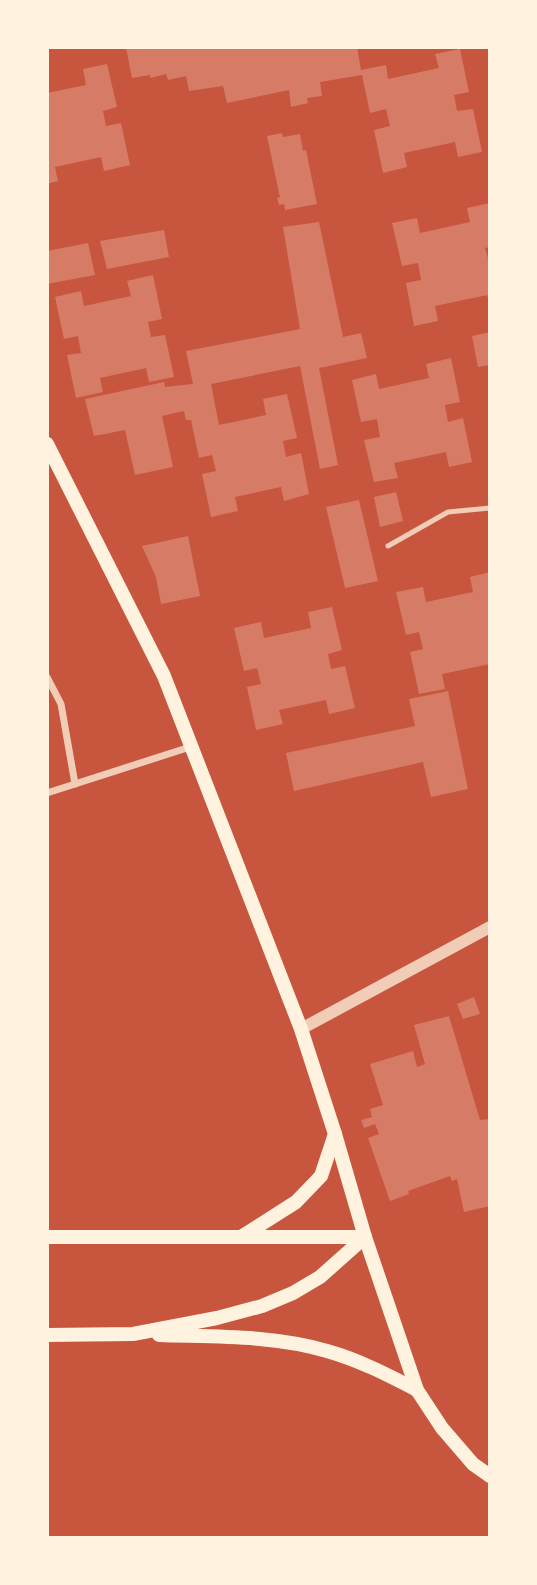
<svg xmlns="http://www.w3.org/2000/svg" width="537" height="1585" font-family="'Work Sans',sans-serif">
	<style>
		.building { fill: #d67c66 }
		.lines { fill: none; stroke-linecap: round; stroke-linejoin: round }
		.service { stroke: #f1ccb7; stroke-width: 5 }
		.minor { stroke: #f1ccb7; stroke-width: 7 }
		.tertiary { stroke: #f1ccb7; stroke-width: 12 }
		.secondary { stroke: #fff3e0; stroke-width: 14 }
	</style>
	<rect width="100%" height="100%" fill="#c8553d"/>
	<!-- building -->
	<g class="building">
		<path d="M126,47H357L361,70L386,65L388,79L439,68L435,54L460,49L469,92L454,95L457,111L473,109L482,152L458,157L455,142L404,153L407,167L383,173L374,130L390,126L386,109L370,113L362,75L320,82L322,96L307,98L308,103L291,107L289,90L227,103L223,86L189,91L186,76L168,80L166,74L150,78V75L132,78Z"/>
		<path d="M107,64L117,107L103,111L106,126L121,123L130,165L104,171L101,157L55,167L58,181L47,184V93L86,85L83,69Z"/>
		<path d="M282,133L283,137L300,134L303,151L306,150L317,204L285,210L284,204L279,205L277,198L280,197L279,193L267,136Z"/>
		<path d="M490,203V247L485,248L490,265V305L487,295L435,306L438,321L414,326L406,283L421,280L418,263L402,266L392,223L417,218L420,233L470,222L467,208Z"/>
		<path d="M319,222L343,337L361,333L367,358L319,368L338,465L320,469L300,366L211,384L219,425L266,415L263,399L287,394L297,438L283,441L286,457L301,453L309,494L284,501L281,487L235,497L238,511L211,517L202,474L216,471L212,455L199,458L191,420H186L184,411L162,416L173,467L135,475L125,430L94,436L85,399L164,382L165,387L193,384L186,351L300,329L283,227Z"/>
		<path d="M164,230L169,257L107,269L100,241Z"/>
		<path d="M88,243L95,275L47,284V251Z"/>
		<path d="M153,275L162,319L148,322L151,337L165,335L174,377L149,382L146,368L100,378L103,392L76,398L67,355L81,353L78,336L64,339L55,297L81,291L84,306L131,296L127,281Z"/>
		<path d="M490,332V365L478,367L472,336Z"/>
		<path d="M451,358L460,402L445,405L448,422L463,418L472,462L449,467L446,452L394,463L398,478L374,482L364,440L380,437L377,419L361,422L352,380L376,374L379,389L429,378L426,364Z"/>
		<path d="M396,492L403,521L380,527L374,497Z"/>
		<path d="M359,500L378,581L345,588L326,507Z"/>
		<path d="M188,536L200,596L161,604L156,577L142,546Z"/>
		<path d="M490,572V664L442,674L445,689L419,694L410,652L423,649L419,632L406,635L396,592L423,587L426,602L473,592L470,577Z"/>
		<path d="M332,607L342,650L328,654L331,669L345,666L355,708L329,714L326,700L279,710L283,724L256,730L247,687L261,684L257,668L244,671L234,628L261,622L264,638L311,628L308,612Z"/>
		<path d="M448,691L468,789L431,797L423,762L294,791L286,753L415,726L409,699Z"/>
		<path d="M474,997L480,1014L463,1019L457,1004Z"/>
		<path d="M449,1016L480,1120L490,1119V1206L464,1212L457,1179L452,1181L450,1176L408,1191L409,1194L390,1201L368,1138L379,1134L375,1124L364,1128L361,1120L372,1117L370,1109L383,1105L370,1064L413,1051L417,1067L425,1064L414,1025Z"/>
	</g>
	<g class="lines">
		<!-- service -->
		<path class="service" d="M388,546L448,512L490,508"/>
		<!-- minor -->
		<g class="minor">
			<path d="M47,677L61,704L75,784"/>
			<path d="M47,793L190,747"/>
		</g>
		<!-- tertiary -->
		<path class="tertiary" d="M301,1029L490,927"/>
		<!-- secondary -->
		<g class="secondary">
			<path d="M47,444L164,676L301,1029L335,1134L365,1237L417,1390L442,1428L473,1464L490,1476"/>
			<path d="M47,1237H365"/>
			<path d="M241,1237L296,1202L321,1176L335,1134"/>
			<path d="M47,1335L133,1334L217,1318L262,1306L293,1293L320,1277L365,1237"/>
			<path d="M159,1335C214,1337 274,1335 327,1351C359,1360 388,1375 417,1390"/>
		</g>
	</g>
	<!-- border -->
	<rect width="537" height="1585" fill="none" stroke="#fff3e0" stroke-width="98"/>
</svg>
